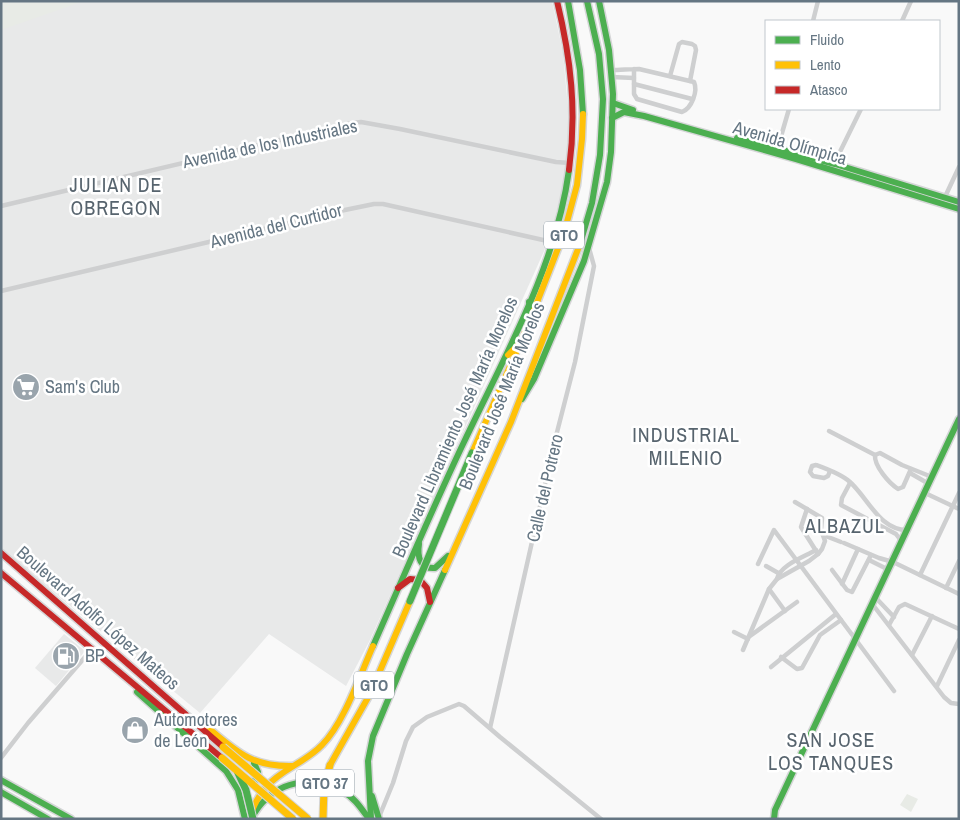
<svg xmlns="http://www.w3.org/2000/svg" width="960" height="820" font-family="'Archivo Narrow',sans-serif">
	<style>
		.built { fill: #e8e9e9 }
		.green { fill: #e8ebe6 }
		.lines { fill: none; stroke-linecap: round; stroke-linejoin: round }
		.fast-casing { stroke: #d5d6d7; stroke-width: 9 }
		.slow-casing { stroke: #d5d6d7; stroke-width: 9 }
		.jam-casing { stroke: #d5d6d7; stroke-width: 9 }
		.street { stroke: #cecfd0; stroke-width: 4.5 }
		.fast { stroke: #4caf50; stroke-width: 6 }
		.slow { stroke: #ffc107; stroke-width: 6 }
		.jam { stroke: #c62828; stroke-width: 6 }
		.fast-bridge-casing { stroke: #d5d6d7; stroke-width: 9; stroke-linecap: butt }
		.slow-bridge-casing { stroke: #d5d6d7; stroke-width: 9; stroke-linecap: butt }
		.fast-bridge { stroke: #4caf50; stroke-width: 7 }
		.slow-bridge { stroke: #ffc107; stroke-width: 7 }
		.labels { text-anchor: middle; stroke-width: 5; stroke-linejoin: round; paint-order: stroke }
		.shield { fill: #fff; stroke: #939fa8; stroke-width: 1 }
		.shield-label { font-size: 16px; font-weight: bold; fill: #657683 }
		.street-label { font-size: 18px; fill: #657683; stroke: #fff }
		.poi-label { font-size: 18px; fill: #657683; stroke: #fff; text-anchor: start }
		.quarter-label { font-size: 20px; letter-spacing: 1px; fill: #57646e; stroke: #fff }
	</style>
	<rect width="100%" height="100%" fill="#f9f9f9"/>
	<!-- built -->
	<g class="built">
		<path d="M82,1H552L563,53L572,152L549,240L369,642L346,686L269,634L200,713L1,549V27Z"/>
		<path d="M64,634L85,651L56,686L35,668Z"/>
	</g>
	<!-- green -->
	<g class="green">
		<path d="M1,1H84L1,30Z"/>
		<path d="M907,794L918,799L911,812L900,805Z"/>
	</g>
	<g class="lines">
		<!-- fast casing -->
		<g class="fast-casing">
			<g id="fast">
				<path d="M568,1L580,70L583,114"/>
				<path d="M613,103L633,110"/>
				<path d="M612,118L624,112L644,116L796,159L959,209"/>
				<path d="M737,138L835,164L959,202"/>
				<path d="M580,244L592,203L600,155L603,99L599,54L587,1"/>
				<path d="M529,302L531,319"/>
				<path d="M522,399L534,379L584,261L607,182L611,152L613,94L609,50L599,1"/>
				<path d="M419,544C417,557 420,569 435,568L448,556"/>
				<path d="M373,646C403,578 432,509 464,442C505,355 556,267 569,170"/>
				<path d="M137,692L226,771L238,790L245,819"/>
				<path d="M1,780L71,819"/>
				<path d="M246,781H255L258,778V772L254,763"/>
				<path d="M1,792L48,819"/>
				<path d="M372,796L379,819"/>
				<path d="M251,818C255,813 258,807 263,802C283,780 316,776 342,791C354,797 361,808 369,819"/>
				<path d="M371,819L368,761L373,736L407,654L445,570"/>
				<path d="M774,819L775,810L959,419"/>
			</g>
		</g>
		<!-- slow casing -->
		<g class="slow-casing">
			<g id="slow">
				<path d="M508,355L519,344"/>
				<path d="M472,453L529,323L564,233L577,185L582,139L583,114"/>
				<path d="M445,570L511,422L580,244"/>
				<path d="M206,726C236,751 251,767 292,766"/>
				<path d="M330,765L370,694L410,601"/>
				<path d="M251,813C255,803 259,795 266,787C282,769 306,762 322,745C344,723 360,675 373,646"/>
			</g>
		</g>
		<!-- jam casing -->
		<g class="jam-casing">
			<g id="jam">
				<path d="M557,1C571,59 577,111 569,170"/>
				<path d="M1,553L223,747"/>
				<path d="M1,573L222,758"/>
				<path d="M398,588L410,579L420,580L427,588L430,602"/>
			</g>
		</g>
		<!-- street -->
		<g class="street">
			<path d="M813,21L818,1"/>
			<path d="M902,21L911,1"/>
			<path d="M611,70C620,70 630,69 639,69L694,82C698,91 692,108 682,112L637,99L634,94V69"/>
			<path d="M670,76L679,44L682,42L692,44L695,46L696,50L690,81"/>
			<path d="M612,77L634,78"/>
			<path d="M634,84L692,99"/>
			<path d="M777,150L789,109"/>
			<path d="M833,166L861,109"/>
			<path d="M944,199L959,167"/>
			<path d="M1,206L352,123L361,122L400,129L556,162L570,163"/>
			<path d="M1,291L340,211L374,204H383L552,242"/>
			<path d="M829,431L875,455L880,453L902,465L932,477"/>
			<path d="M875,455C874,466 889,483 898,489L903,487L911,469"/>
			<path d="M830,471L828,476L824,478L813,476L810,472L812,466L816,465C827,469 841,474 850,482C868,498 880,531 908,530"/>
			<path d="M910,473L929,484"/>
			<path d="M850,483L842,498L841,505L896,534L902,542"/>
			<path d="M925,493L959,509"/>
			<path d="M807,509L801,527L818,554"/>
			<path d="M823,535L841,542"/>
			<path d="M844,543L879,558L893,562L959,594"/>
			<path d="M869,560L889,570"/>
			<path d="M758,564L774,530L894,691"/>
			<path d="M766,566L780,574"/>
			<path d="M832,570L847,590L852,592L871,555"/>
			<path d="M920,575L959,493"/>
			<path d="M777,579C780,565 804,557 816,550"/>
			<path d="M842,584L858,549"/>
			<path d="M946,588L959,561"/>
			<path d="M769,589L785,611"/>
			<path d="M876,598L894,617"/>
			<path d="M873,605L944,697L951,703L959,704"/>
			<path d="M889,625L899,607L905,604L959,629"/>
			<path d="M734,632L748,639"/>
			<path d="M750,636L797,602"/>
			<path d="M743,650L769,589L777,579L809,561L818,554L822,549L825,541L821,530L822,518L795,502"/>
			<path d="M912,655L932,616"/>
			<path d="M781,657L797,669L802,668L820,635L841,620"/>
			<path d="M771,667L836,614"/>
			<path d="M937,686L959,640"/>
			<path d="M490,728L555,440L575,362L594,266L589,248"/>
			<path d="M1,758L28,723L92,649"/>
			<path d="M379,817L393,783L406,741L413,727L427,717L459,704L464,706L500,737L601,819"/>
		</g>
		<!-- fast -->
		<use href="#fast" class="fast"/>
		<!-- slow -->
		<use href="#slow" class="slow"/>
		<!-- jam -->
		<use href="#jam" class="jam"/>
		<!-- fast-bridge casing -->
		<g class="fast-bridge-casing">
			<g id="fast-bridge">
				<path d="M410,601L472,453"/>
				<path d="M238,773L246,790L253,819"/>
			</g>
		</g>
		<!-- slow-bridge casing -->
		<g class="slow-bridge-casing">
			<g id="slow-bridge">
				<path d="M223,747L308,819"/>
				<path d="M222,758L293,819"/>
				<path d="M323,819L324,788L330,765"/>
			</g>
		</g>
		<!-- fast-bridge -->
		<use href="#fast-bridge" class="fast-bridge"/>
		<!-- slow-bridge -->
		<use href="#slow-bridge" class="slow-bridge"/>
	</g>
	<!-- icons -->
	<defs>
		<g id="supermarket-disc" transform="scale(1.4375)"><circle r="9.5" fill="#99a4ac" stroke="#fff"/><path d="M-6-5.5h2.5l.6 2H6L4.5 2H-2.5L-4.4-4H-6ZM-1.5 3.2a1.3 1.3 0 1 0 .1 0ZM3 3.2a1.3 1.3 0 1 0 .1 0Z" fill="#fff"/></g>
		<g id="fuel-disc" transform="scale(1.4375)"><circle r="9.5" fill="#99a4ac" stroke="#fff"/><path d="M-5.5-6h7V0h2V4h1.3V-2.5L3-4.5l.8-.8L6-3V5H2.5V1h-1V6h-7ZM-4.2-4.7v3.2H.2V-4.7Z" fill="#fff"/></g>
		<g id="shop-disc" transform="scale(1.4375)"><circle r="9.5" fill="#99a4ac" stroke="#fff"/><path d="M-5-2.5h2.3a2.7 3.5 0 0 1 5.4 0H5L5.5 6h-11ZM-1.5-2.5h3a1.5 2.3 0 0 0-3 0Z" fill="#fff"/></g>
	</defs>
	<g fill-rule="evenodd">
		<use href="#supermarket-disc" x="26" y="387"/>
		<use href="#fuel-disc" x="66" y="656"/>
		<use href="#shop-disc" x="135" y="730"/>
	</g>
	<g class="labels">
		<!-- shield labels -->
		<g class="shield">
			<rect x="544" y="221.5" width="40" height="27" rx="4"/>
			<rect x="354" y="671.5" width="40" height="27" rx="4"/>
			<rect x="296" y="769.5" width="58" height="27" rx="4"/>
		</g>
		<g class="shield-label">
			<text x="564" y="241">GTO</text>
			<text x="374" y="691">GTO</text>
			<text x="325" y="789">GTO 37</text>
		</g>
		<!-- street labels -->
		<g class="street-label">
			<text transform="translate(790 143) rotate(16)" y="6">Avenida Olímpica</text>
			<text transform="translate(270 144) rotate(-12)" y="6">Avenida de los Industriales</text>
			<text transform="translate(276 226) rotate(-14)" y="6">Avenida del Curtidor</text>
			<text transform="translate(502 396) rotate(-68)" y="6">Boulevard José María Morelos</text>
			<text transform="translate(455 427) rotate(-66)" y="6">Boulevard Libramiento José María Morelos</text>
			<text transform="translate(545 488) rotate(-77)" y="6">Calle del Potrero</text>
			<text transform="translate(98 618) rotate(41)" y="6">Boulevard Adolfo López Mateos</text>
		</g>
		<!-- poi labels -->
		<g class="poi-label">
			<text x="45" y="393">Sam's Club</text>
			<text x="85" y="662">BP</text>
			<text x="154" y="726">Automotores<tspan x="154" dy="21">de León</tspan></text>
		</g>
		<!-- quarter labels -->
		<g class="quarter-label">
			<text x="116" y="192">JULIAN DE<tspan x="116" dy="23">OBREGON</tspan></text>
			<text x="686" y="442">INDUSTRIAL<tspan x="686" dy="23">MILENIO</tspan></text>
			<text x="845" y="533">ALBAZUL</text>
			<text x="831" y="747">SAN JOSE<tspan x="831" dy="23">LOS TANQUES</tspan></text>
		</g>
	</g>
	<!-- border -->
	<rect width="960" height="820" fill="none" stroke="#657683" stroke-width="5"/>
	<!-- legend -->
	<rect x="765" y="20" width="175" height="90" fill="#ffffff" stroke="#c1c8cd"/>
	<rect x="775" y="36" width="25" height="8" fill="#4caf50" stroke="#c1c8cd"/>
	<text x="810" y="45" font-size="15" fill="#657683">Fluido</text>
	<rect x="775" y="61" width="25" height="8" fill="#ffc107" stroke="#c1c8cd"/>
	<text x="810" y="70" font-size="15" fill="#657683">Lento</text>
	<rect x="775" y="86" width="25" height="8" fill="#c62828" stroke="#c1c8cd"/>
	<text x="810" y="95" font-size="15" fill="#657683">Atasco</text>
</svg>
